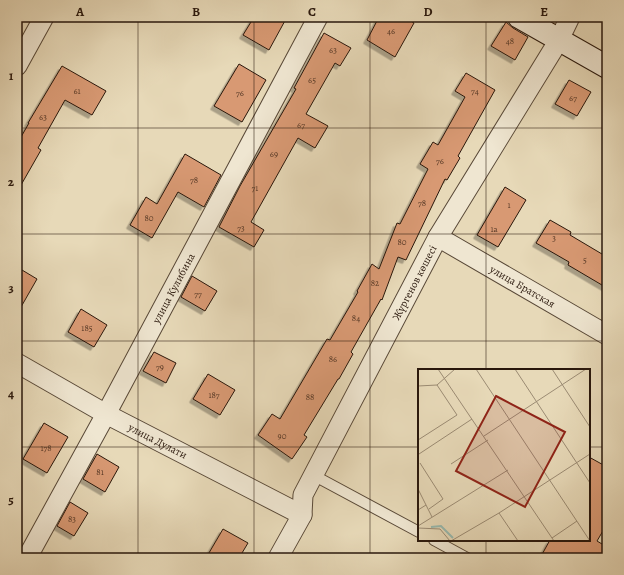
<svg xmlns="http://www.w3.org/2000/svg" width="624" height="575" font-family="Alegreya,serif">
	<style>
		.building { fill: #d89973; stroke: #29170c; filter: url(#shadow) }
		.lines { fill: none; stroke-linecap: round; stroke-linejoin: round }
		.lane-casing { stroke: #584837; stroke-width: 12 }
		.street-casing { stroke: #584837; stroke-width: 21 }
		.secondary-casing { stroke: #29170c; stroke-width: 24 }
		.lane { stroke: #efe6d1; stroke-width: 10 }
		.street { stroke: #efe6d1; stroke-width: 19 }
		.secondary { stroke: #efe6d1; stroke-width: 22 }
		.grid { fill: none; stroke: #29170c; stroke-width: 1; stroke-opacity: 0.55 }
		.labels { text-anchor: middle; stroke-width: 3.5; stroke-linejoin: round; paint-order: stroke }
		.number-label { font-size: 9px; fill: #553826 }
		.street-label { font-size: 11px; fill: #29170c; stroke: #efe6d1 }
		.inset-river { fill: none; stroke: #97bab0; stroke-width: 2 }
		.inset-road { fill: none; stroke: #9b8b73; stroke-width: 1 }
		.view { fill: #8f2418; fill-opacity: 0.15; stroke: #8f2418; stroke-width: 2 }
		.inset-edge { fill: none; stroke: #29170c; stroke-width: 2 }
		.neatline { fill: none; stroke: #29170c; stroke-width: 1.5 }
		.grid-label { font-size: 13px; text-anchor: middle; font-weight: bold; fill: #29170c }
	</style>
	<defs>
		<filter id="shadow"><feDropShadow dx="-3.5" dy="3.5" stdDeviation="0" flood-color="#0004"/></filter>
	</defs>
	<rect width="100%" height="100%" fill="#e7d9b8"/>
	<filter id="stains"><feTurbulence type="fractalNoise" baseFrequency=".005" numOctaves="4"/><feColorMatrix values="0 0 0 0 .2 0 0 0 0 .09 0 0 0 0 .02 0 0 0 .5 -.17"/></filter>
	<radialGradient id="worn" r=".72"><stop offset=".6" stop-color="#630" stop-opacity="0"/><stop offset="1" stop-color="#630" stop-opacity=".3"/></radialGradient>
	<!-- building -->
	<g class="building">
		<path d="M254,17H287L269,50L243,35Z"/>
		<path d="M379,17H404L414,23L395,57L367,40Z"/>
		<path d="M506,22L513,28L528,37L515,60L491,46Z"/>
		<path d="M324,33L351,48L340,66L335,63L306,114L328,126L315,148L298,138L251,222L264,230L254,247L219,227L240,186L296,89L294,88Z"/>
		<path d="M239,64L266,80L242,122L214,106Z"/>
		<path d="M62,66L106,91L92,115L65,100L38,148L41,150L17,192V144L29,123H28Z"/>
		<path d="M466,73L495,90L458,156L460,158L447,180L445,179L406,260L398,257L382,300L381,299L351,352L353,354L339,379H338L304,435L307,437L292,459L258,435L272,414L280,419L327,339L330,340L358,292L357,291L372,264L379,269L397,223L400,224L428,169L420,164L433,142L438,145L465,97L455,91Z"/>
		<path d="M569,80L591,92L577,116L555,104Z"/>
		<path d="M185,154L221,175L204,207L178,192L152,238L130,225L146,197L157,204Z"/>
		<path d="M505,187L526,200L498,247L477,235Z"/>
		<path d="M550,220L571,232L570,235L607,257V288L568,265L569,262L536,243Z"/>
		<path d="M17,267L37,279L17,314Z"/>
		<path d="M192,276L217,291L205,311L181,297Z"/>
		<path d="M81,309L107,325L94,347L68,332Z"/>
		<path d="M154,352L176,363L166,383L143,371Z"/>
		<path d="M208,374L235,390L220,415L193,399Z"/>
		<path d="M44,423L68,437L47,473L23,459Z"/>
		<path d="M97,454L119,467L105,492L83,479Z"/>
		<path d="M589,457L607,467V524L597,541L607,547V558H540L550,540H589Z"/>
		<path d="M70,502L88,513L74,536L57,526Z"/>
		<path d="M223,529L248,543L239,558H206Z"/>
	</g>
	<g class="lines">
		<!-- lane casing -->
		<g class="lane-casing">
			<g id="lane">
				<path d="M313,475L419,532"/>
				<path d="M434,540L467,558"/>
			</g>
		</g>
		<!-- street casing -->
		<g class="street-casing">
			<g id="street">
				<path d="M17,66L44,17"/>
				<path id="s1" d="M438,237L607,335"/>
				<path id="s2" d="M17,363L106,414L302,515"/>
				<path id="s3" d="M27,558L106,414L318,17"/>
				<path id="s4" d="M278,558L302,515L303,495L438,237L559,40L570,17"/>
			</g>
		</g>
		<!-- secondary casing -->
		<g class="secondary-casing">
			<path id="secondary" d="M519,17L607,67"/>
		</g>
		<!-- lane -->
		<use href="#lane" class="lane"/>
		<!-- street -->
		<use href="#street" class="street"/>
		<!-- secondary -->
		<use href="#secondary" class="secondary"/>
	</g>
	<!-- grid -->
	<path class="grid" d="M138,17V558M254,17V558M370,17V558M486,17V370M17,128H607M17,234H607M17,341H607M17,447H419M589,447H607M486,540V558"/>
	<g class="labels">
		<!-- number labels -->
		<g class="number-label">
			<text x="391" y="34">46</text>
			<text x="510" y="44">48</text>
			<text x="333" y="53">63</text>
			<text x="312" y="83">65</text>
			<text x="77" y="94">61</text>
			<text x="475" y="94">74</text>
			<text x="240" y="96">76</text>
			<text x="573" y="101">67</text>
			<text x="43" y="120">63</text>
			<text x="301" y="128">67</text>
			<text x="274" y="157">69</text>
			<text x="440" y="164">76</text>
			<text x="194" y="183">78</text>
			<text x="255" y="191">71</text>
			<text x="422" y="206">78</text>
			<text x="509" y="208">1</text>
			<text x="149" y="221">80</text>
			<text x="241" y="231">73</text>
			<text x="494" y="232">1а</text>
			<text x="554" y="241">3</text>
			<text x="402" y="245">80</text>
			<text x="585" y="263">5</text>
			<text x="375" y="286">82</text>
			<text x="198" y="297">77</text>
			<text x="356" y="321">84</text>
			<text x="87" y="331">185</text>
			<text x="333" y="362">86</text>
			<text x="160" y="370">79</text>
			<text x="214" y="398">187</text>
			<text x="310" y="400">88</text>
			<text x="282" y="439">90</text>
			<text x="46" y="451">178</text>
			<text x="100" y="475">81</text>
			<text x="72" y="522">83</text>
		</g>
		<!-- street labels -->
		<g class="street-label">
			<text dy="4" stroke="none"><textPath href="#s4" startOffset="309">Жүргенов көшесі</textPath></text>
			<text dy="4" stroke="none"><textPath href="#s1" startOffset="98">улица Братская</textPath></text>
			<text dy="4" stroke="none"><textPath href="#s3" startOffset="307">улица Кулибина</textPath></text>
			<text dy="4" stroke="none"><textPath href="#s2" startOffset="161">улица Дулати</textPath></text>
		</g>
	</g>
	<!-- overview -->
	<g transform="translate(418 369)">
		<rect width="172" height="172" fill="#e7d9b8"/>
		<path class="inset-river" d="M13,158L23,157L35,169"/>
		<path class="inset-road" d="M20,0L136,172M58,0L172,172M97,0L172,114M134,0L172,58M19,16L37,0M0,17L19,16L39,46L0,71M66,67L168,0M1,85L54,50M2,94L25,130L11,140M33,95L70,71M0,120L8,136M0,141L8,136L14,148M81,144L100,172M0,157L90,101M0,159L22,160L32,172M134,169L159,152M33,172L81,144L172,85"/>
		<path class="view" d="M78,27L147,63L107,138L38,102Z"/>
		<rect width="172" height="172" class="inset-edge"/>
	</g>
	<!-- margin -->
	<rect width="624" height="575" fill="none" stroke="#e7d9b8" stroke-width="44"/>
	<rect x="22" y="22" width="580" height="531" class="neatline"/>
	<g class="grid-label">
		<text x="80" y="16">A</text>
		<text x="196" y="16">B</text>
		<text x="312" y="16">C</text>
		<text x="428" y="16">D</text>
		<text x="544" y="16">E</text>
		<text x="11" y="80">1</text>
		<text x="11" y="186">2</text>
		<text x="11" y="292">3</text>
		<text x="11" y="398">4</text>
		<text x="11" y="504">5</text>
	</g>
	<rect width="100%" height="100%" filter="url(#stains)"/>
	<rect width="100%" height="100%" fill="url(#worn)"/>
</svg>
